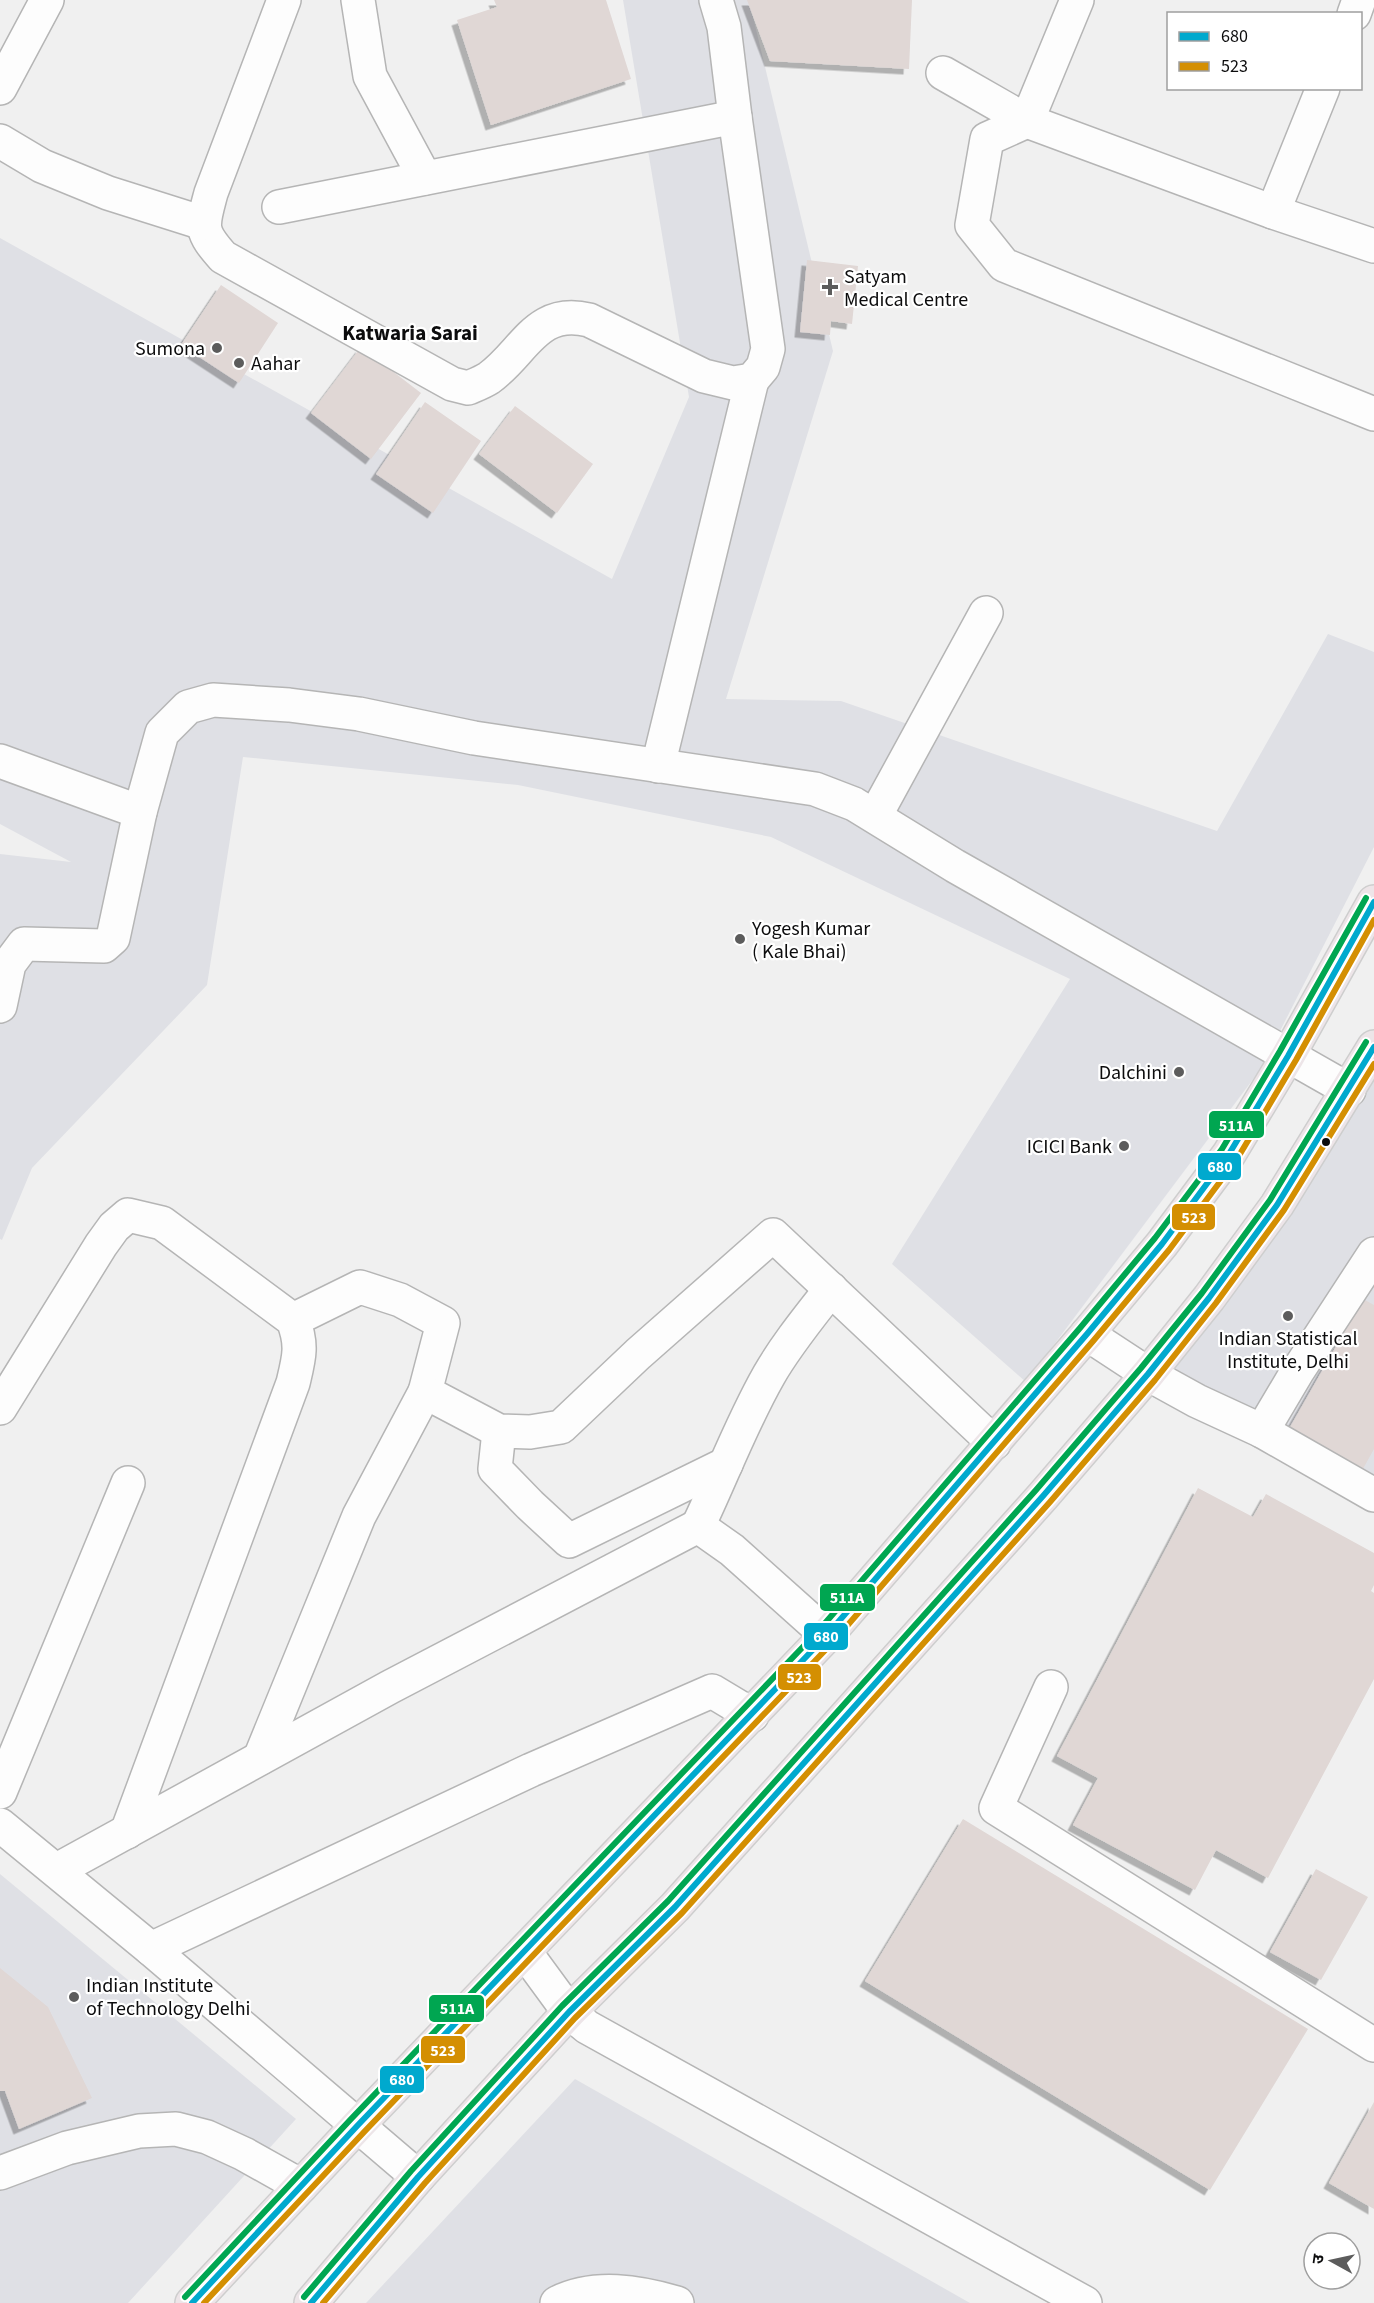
<svg xmlns="http://www.w3.org/2000/svg" width="1374" height="2303" font-family="'Source Sans 3','Noto Sans Devanagari',sans-serif">
	<style>
		.built { fill: #dfe0e5 }
		.building { fill: #e0d7d5; filter: url(#shadow) }
		.lines { fill: none; stroke-linecap: round; stroke-linejoin: round }
		.minor-casing { stroke: #b5b5b5; stroke-width: 36 }
		.major-casing { stroke: #cecece; stroke-width: 36 }
		.minor { stroke: #fdfdfd; stroke-width: 33 }
		.major { stroke: #ede5e8; stroke-width: 33 }
		.bus-1-casing { stroke: #fff; stroke-width: 10 }
		.bus-2-casing { stroke: #fff; stroke-width: 10 }
		.bus-3-casing { stroke: #fff; stroke-width: 10 }
		.bus-1 { stroke: #00a9ce; stroke-width: 6 }
		.bus-2 { stroke: #d48f02; stroke-width: 6 }
		.bus-3 { stroke: #00a651; stroke-width: 6 }
		.poi-dot { fill: #5c5c5c; stroke: #fff; stroke-width: 2 }
		.bus-dot { fill: #0c0c0d; stroke: #fff; stroke-width: 2 }
		.labels { text-anchor: middle; stroke-width: 4.5; stroke-linejoin: round; paint-order: stroke }
		.poi-label { font-size: 20px; fill: #0c0c0d; stroke: #fff; text-anchor: start }
		.neighbourhood-label { font-size: 21px; font-weight: bold; fill: #0c0c0d; stroke: #fff }
		.line-badge { stroke: #fff; stroke-width: 2 }
		.badge-label { font-size: 16px; text-anchor: middle; font-weight: bold; fill: #fff }
	</style>
	<defs>
		<filter id="shadow"><feDropShadow dx="-5.5" dy="5.5" stdDeviation="0" flood-color="#0004"/></filter>
	</defs>
	<rect width="100%" height="100%" fill="#f0f0f0"/>
	<!-- built -->
	<g class="built">
		<path d="M623,0H749L833,351L726,699L841,701L1217,831L1328,634L1374,652V847L1260,1070L1026,1382L892,1264L1070,979L771,837L518,785L243,757L207,985L32,1168L2,1240L0,1239V854L71,862L0,824V238L612,579L689,397Z"/>
		<path d="M1374,1054V1494L1154,1374Z"/>
		<path d="M0,1874L296,2119L128,2303H0Z"/>
		<path d="M575,2079L970,2303H366Z"/>
	</g>
	<!-- building -->
	<g class="building">
		<path d="M494,0H606L631,79L491,125L457,20L497,7Z"/>
		<path d="M747,0H912L909,69L770,61Z"/>
		<path d="M807,260L858,266L852,324L831,321L830,335L800,332Z"/>
		<path d="M221,285L278,323L239,383L181,345Z"/>
		<path d="M361,347L421,393L371,459L311,413Z"/>
		<path d="M425,402L481,441L433,513L376,474Z"/>
		<path d="M515,406L593,464L557,513L479,454Z"/>
		<path d="M1363,1299L1374,1305V1449L1359,1476L1286,1434Z"/>
		<path d="M1198,1488L1253,1517L1266,1494L1374,1553V1585L1371,1591L1374,1593V1679L1268,1878L1216,1850L1195,1890L1073,1825L1098,1778L1057,1756Z"/>
		<path d="M963,1819L1308,2029L1210,2190L865,1981Z"/>
		<path d="M1316,1869L1368,1897L1321,1980L1270,1952Z"/>
		<path d="M0,1968L48,2007L92,2098L19,2129L5,2091H0Z"/>
		<path d="M1374,2102V2209L1329,2183Z"/>
	</g>
	<g class="lines">
		<!-- minor casing -->
		<g class="minor-casing">
			<g id="minor">
				<path d="M284,0L211,193C202,227 199,230 223,257L452,384L468,388C475,385 483,382 489,378C525,352 536,307 589,320L704,376L733,383L752,380L763,367L768,349L735,117L724,27L716,0"/>
				<path d="M358,0L370,76L425,178"/>
				<path d="M1077,0L1027,121L1273,212L1374,246"/>
				<path d="M1354,14L1359,0"/>
				<path d="M943,73L1027,121"/>
				<path d="M0,88L47,0"/>
				<path d="M1027,121L987,139L972,225L1004,265L1374,414"/>
				<path d="M0,141L42,166L108,193L203,223"/>
				<path d="M279,207L735,117"/>
				<path d="M1273,212L1323,88"/>
				<path d="M0,761L140,812"/>
				<path d="M658,766L752,380"/>
				<path d="M875,816L986,613"/>
				<path d="M0,1006L9,964L24,944L104,946L113,938L140,812L162,733L188,707L213,700L289,705L359,714L474,738L815,789L854,804L955,866L1349,1090"/>
				<path d="M293,1320L360,1287L400,1300L443,1323L425,1392L499,1431L530,1432L561,1427L638,1354L773,1235L994,1443"/>
				<path d="M1087,1334L1148,1374L1197,1401L1262,1431L1374,1495"/>
				<path d="M0,1408L101,1245L114,1227L128,1215L162,1223L293,1320C303,1345 299,1358 293,1383L127,1832"/>
				<path d="M499,1431L495,1469L530,1505L569,1541L726,1464"/>
				<path d="M1262,1431L1297,1372L1374,1254"/>
				<path d="M698,1526C722,1476 741,1424 769,1375C786,1345 810,1316 831,1289"/>
				<path d="M1051,1687L996,1808L1374,2045"/>
				<path d="M260,1758L359,1516L425,1392"/>
				<path d="M0,1792L128,1483"/>
				<path d="M0,1825L151,1949L418,2177"/>
				<path d="M57,1870L390,1687L698,1526L732,1550L827,1635"/>
				<path d="M151,1949L531,1770L712,1691L752,1715"/>
				<path d="M525,1952L569,2012L587,2027L1085,2303"/>
				<path d="M0,2173L67,2148L139,2131L176,2129L207,2137L244,2154L301,2186"/>
				<path d="M557,2303C595,2284 639,2292 677,2303"/>
			</g>
		</g>
		<!-- major casing -->
		<g class="major-casing">
			<g id="major">
				<path d="M192,2303L358,2125L827,1635L1087,1334L1162,1244L1229,1154L1288,1056L1374,902"/>
				<path d="M311,2303L418,2177L569,2012L675,1907L1043,1496L1148,1374L1209,1298L1277,1205L1374,1047"/>
			</g>
		</g>
		<!-- minor -->
		<use href="#minor" class="minor"/>
		<!-- major -->
		<use href="#major" class="major"/>
		<!-- bus-1 casing -->
		<g class="bus-1-casing">
			<g id="bus-1">
				<path d="M192,2303L358,2125L827,1635L1087,1334L1162,1244L1229,1154L1288,1056L1374,902"/>
				<path d="M311,2303L418,2177L569,2012L675,1907L1043,1496L1148,1374L1209,1298L1277,1205L1374,1047"/>
			</g>
		</g>
		<!-- bus-2 casing -->
		<g class="bus-2-casing">
			<g id="bus-2">
				<path d="M204,2303L365,2131L834,1641L1094,1340L1169,1250L1237,1159L1296,1060L1374,920"/>
				<path d="M323,2303L425,2183L575,2018L682,1913L1050,1502L1155,1380L1216,1303L1284,1210L1374,1064"/>
			</g>
		</g>
		<!-- bus-3 casing -->
		<g class="bus-3-casing">
			<g id="bus-3">
				<path d="M185,2297L351,2119L820,1629L1080,1328L1155,1238L1222,1149L1280,1051L1366,898"/>
				<path d="M304,2297L411,2171L562,2006L668,1901L1036,1490L1141,1368L1202,1293L1270,1200L1366,1042"/>
			</g>
		</g>
		<!-- bus-1 -->
		<use href="#bus-1" class="bus-1"/>
		<!-- bus-2 -->
		<use href="#bus-2" class="bus-2"/>
		<!-- bus-3 -->
		<use href="#bus-3" class="bus-3"/>
	</g>
	<!-- markers -->
	<g class="poi-dot">
		<path d="M827 278h6v6h6v6h-6v6h-6v-6h-6v-6h6z"/>
		<circle cx="217" cy="348" r="6"/>
		<circle cx="239" cy="363" r="6"/>
		<circle cx="740" cy="939" r="6"/>
		<circle cx="1179" cy="1072" r="6"/>
		<circle cx="1124" cy="1146" r="6"/>
		<circle cx="1288" cy="1316" r="6"/>
		<circle cx="74" cy="1997" r="6"/>
	</g>
	<circle class="bus-dot" cx="1326" cy="1142" r="5"/>
	<g class="labels">
		<!-- poi labels -->
		<g class="poi-label">
			<text x="844" y="283">Satyam<tspan x="844" dy="23">Medical Centre</tspan></text>
			<text x="205" y="355" text-anchor="end">Sumona</text>
			<text x="251" y="370">Aahar</text>
			<text x="752" y="935">Yogesh Kumar<tspan x="752" dy="23">( Kale Bhai)</tspan></text>
			<text x="1167" y="1079" text-anchor="end">Dalchini</text>
			<text x="1112" y="1153" text-anchor="end">ICICI Bank</text>
			<text x="1288" y="1345" text-anchor="middle">Indian Statistical<tspan x="1288" dy="23">Institute, Delhi</tspan></text>
			<text x="86" y="1992">Indian Institute<tspan x="86" dy="23">of Technology Delhi</tspan></text>
		</g>
		<!-- neighbourhood labels -->
		<g class="neighbourhood-label">
			<text x="410" y="340">Katwaria Sarai</text>
		</g>
	</g>
	<g class="line-badge">
		<rect x="1208" y="1110" width="57" height="29" rx="6" fill="#00a651"/>
		<rect x="1197" y="1152" width="45" height="29" rx="6" fill="#00a9ce"/>
		<rect x="1171" y="1203" width="45" height="28" rx="6" fill="#d48f02"/>
		<rect x="819" y="1583" width="57" height="29" rx="6" fill="#00a651"/>
		<rect x="803" y="1622" width="46" height="29" rx="6" fill="#00a9ce"/>
		<rect x="777" y="1663" width="45" height="28" rx="6" fill="#d48f02"/>
		<rect x="428" y="1994" width="57" height="29" rx="6" fill="#00a651"/>
		<rect x="420" y="2035" width="46" height="29" rx="6" fill="#d48f02"/>
		<rect x="379" y="2065" width="46" height="29" rx="6" fill="#00a9ce"/>
	</g>
	<g class="badge-label">
		<text x="1236" y="1131">511A</text>
		<text x="1220" y="1172">680</text>
		<text x="1194" y="1223">523</text>
		<text x="847" y="1603">511A</text>
		<text x="826" y="1642">680</text>
		<text x="799" y="1683">523</text>
		<text x="457" y="2014">511A</text>
		<text x="443" y="2056">523</text>
		<text x="402" y="2085">680</text>
	</g>
	<!-- legend -->
	<rect x="1167" y="12" width="195" height="78" fill="#ffffff" stroke="#9e9e9e" stroke-width="1.5"/>
	<rect x="1179" y="32" width="30" height="9" fill="#00a9ce" stroke="#9e9e9e" stroke-width="1.5"/>
	<text x="1221" y="42" font-size="18" fill="#0c0c0d">680</text>
	<rect x="1179" y="62" width="30" height="9" fill="#d48f02" stroke="#9e9e9e" stroke-width="1.5"/>
	<text x="1221" y="72" font-size="18" fill="#0c0c0d">523</text>
	<!-- north arrow -->
	<g transform="translate(1332 2261) rotate(278)"><circle r="28" fill="#ffffff" stroke="#9e9e9e" stroke-width="1.5"/>
	<path d="M0-4.5L10 22L0 15L-10 22Z" fill="#5c5c5c"/>
	<text y="-9" font-size="16" font-weight="bold" text-anchor="middle" fill="#0c0c0d">उ</text>
	</g>
</svg>
